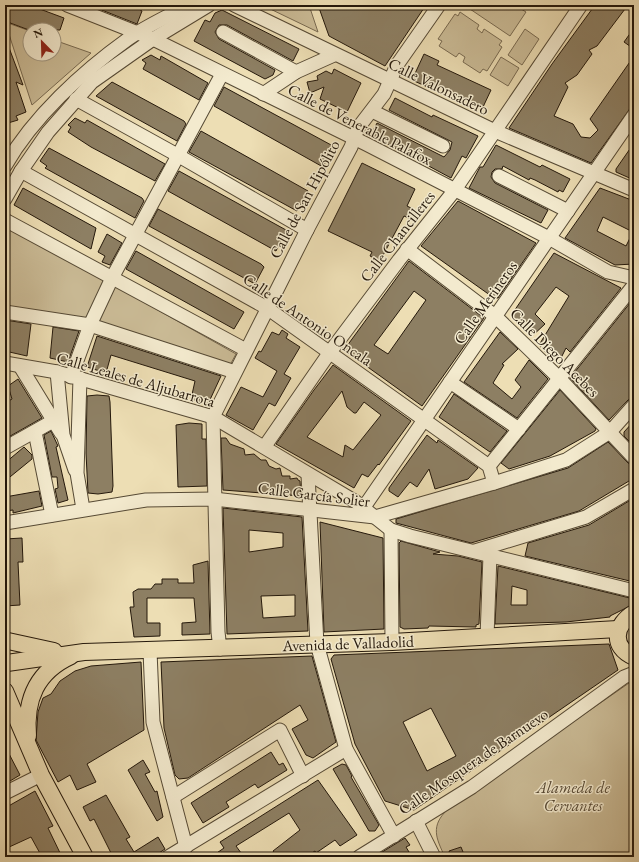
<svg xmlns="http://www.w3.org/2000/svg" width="639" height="862" font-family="'EB Garamond',serif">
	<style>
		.green { fill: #cbbc97; stroke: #786a51 }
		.building { fill: #8d7f63; stroke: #24180b; fill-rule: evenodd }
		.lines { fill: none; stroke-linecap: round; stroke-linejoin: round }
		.minor-casing { stroke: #564a35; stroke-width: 15 }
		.major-casing { stroke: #24180b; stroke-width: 18 }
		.minor { stroke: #f3eace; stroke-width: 13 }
		.major { stroke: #eddeb4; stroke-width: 16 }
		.labels { text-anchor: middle; stroke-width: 3; stroke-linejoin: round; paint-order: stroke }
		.street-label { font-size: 16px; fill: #24180b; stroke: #f3eace }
		.park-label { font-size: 16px; font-style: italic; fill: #564935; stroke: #f3eace }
	</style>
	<rect width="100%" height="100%" fill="#eddeb4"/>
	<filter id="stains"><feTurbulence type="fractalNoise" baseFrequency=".005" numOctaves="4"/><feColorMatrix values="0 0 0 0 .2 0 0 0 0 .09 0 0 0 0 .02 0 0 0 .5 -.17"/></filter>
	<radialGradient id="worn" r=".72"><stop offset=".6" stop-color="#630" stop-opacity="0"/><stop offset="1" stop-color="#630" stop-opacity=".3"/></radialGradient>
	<!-- green -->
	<g class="green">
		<path d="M263,5H309L318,32L262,5Z"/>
		<path d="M464,5H515L526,12L510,36Z"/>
		<path d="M460,12L479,25L477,29L482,33L484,29L502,41L499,45L502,47L487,71L483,69L480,73L463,62L465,57L459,53L456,57L439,46L442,41L438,39L455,14L458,16Z"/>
		<path d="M5,22L30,31V54H54V40L91,53L32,105Z"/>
		<path d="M525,29L539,39L522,65L508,55Z"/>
		<path d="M501,57L519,68L508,86L490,75Z"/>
		<path d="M5,224L236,354L230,365L5,309Z"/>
		<path d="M634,620V650L625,640V629Z"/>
		<path d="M634,681V857H445C436,838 430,826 448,809L629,683Z"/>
	</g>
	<!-- building -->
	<g class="building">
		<path d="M10,5H29L64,18L60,30H29L5,21V16Z"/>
		<path d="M89,5H132L142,11L137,24Z"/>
		<path d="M318,5H426L385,66L329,36Z"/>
		<path d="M595,5H628L597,46L589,50L592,54L577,75L565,83L568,87L554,116L573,124L581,137L590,138L598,130L590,119L634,56V103L591,163L509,128L552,64Z"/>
		<path d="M222,10L299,49L293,61L227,25H219L215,32L219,39L275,70L273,75L265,79L194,41L205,20L210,22L215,13Z"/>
		<path d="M634,28V49L624,42Z"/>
		<path d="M5,37L23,85L16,82L26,112L16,116L18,120L8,123L5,117Z"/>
		<path d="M424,54L439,61L437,65L491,90L483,107L434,84L432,89L412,80Z"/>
		<path d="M151,55L160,60L161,56L208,83L199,100L143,69L146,63L142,60Z"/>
		<path d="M334,69L361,83L347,112L320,99L324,87L310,93L307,82L318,80L317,76L326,71L332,74Z"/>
		<path d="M112,82L184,121L186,124L177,141L96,96Z"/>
		<path d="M224,87L333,146L323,167L214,106Z"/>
		<path d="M395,98L432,117L433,115L478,136L466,158L462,156L451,178L371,135L377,123L444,157L450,150L452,142L389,110Z"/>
		<path d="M75,118L85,123L87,120L165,164L155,181L91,147L68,132L71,127L68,125Z"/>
		<path d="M201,131L308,191L297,211L189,152Z"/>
		<path d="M634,143V180L616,172V169Z"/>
		<path d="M496,145L540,167L542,165L570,179L563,192L559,190L558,192L535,180L530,178L529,180L503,166L502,169H495L492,172L491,177L495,183L548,210L541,223L469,188L480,167H483Z"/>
		<path d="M49,148L142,198L144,201L135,218L45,168L47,166L40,161Z"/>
		<path d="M362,163L415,189L407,206L417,211L413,220L404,216L380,261L370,256L372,252L328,231Z"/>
		<path d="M179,171L286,230L276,251L168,191Z"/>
		<path d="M23,188L96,228L91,249L14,205Z"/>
		<path d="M600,188L634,201V264L615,265L565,238ZM603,217L633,232L626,246L597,231Z"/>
		<path d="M458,201L536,243L498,298H494L421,246Z"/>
		<path d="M158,209L261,264L264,267L255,284L149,226Z"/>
		<path d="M107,234L122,243L110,265L102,262L105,256L98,252Z"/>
		<path d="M136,251L244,312L234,329L126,269Z"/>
		<path d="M554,253L621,288L570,352L566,348L561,358L553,360L539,345L569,296L556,287L535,314L545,324L531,337L512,318V314Z"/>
		<path d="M409,261L484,318L422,406L344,350ZM414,291L426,300L388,354L374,345Z"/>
		<path d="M634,298V397L628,400L609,420L570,378Z"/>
		<path d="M5,320L31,324L27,356L5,351Z"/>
		<path d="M53,327L79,331L68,362L50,358Z"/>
		<path d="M282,330L288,334L286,338L300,347L284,374L291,378L275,406L269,403L253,430L226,415L241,387L263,397L277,371L255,358L259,351L261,352L272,332L279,335Z"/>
		<path d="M500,332L518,349L502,364L504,365L493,383L512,399L521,387L515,380L529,360L548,379L517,418L464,382Z"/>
		<path d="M97,336L221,376L208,404L191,399L195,381L111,355L106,373L87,367Z"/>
		<path d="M333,365L411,421L379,465L378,464L368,477L362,474L354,488L276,444L314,390ZM342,391L347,407L354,413H356L364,402L381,415L353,450L345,445L343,457L307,437Z"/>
		<path d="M18,379L42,418L5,439V403L12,399L8,386Z"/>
		<path d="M560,390L596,429L595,431L550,456L509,469L501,463Z"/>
		<path d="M454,394L507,431L490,452L439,417Z"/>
		<path d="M97,395L109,396L110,402L113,486L112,492L98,494L88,493L86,453L87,396Z"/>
		<path d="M634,421V446L624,436V432Z"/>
		<path d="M189,423L202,424V439H206L207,486L178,487L176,425Z"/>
		<path d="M51,431L58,446L56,447L68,500L58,503L55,489L58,488L57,477H52L44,435Z"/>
		<path d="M427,435L437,443L438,440L478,468L468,479L435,489L429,469L417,487L410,482L398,497L389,491V488Z"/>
		<path d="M221,438H226L230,444L244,449L245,455L254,454L261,460H266L269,466L276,469L280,468L282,476H290V479L297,478L298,480L300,481L301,496L223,490Z"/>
		<path d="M608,442L628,463L634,466V478L579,511L471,543L396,523V519L568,468Z"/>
		<path d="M24,447L32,455V459L5,481V463Z"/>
		<path d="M39,491L42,506L13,513V510L5,511V497Z"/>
		<path d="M634,498V582L525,556L528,543L589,525Z"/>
		<path d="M223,508L302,517L308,631L227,634ZM249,530L283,533V547L249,552ZM295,595V616L263,618L261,596Z"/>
		<path d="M320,522L383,538L384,629L324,632Z"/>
		<path d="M22,538L23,562H18L20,605L5,606V539Z"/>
		<path d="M401,541L440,552L433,554L458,556L482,562L479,624L476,625V627L429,626L428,628L404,629L400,627L399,543Z"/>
		<path d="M208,561L210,634L182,635V623L196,622L194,598H147V623H160V636L134,637L130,607H134L133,592L138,589H151L155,584H162V579H178V583H194L193,565Z"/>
		<path d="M498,566L634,599V604L610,616V617L566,622L495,624ZM512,586L527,590V605H511Z"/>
		<path d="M609,644L618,670L414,810L385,801L355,744L331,659L334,655ZM431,708L456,756L427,771L403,722Z"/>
		<path d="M312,656L336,742L313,758L306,755L292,729L308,720L300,705L188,778L179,779L175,775L164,728L161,662Z"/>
		<path d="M141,662L144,730L87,764L96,782L77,790L70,775L58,782L36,740L38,712L43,698L51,694L60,681L75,671L91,666Z"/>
		<path d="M5,746L20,775L5,784Z"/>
		<path d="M271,752L279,765L283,763L287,770L258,788L255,784L226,802L229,807L203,823L191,803Z"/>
		<path d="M143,760L150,772L145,774L155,792L157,791L163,817L157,821L128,770Z"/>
		<path d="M342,764L346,765L352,776L351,777L379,825L375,831H369L333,769Z"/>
		<path d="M318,780L357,835L340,846L335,840L316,853L315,851L305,857H277L273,851L300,830L289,813L236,846L244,857H211L224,848L220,842Z"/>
		<path d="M35,791L53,826L48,828L62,857H42L31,837L7,848L5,844V808Z"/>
		<path d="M106,795L130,837L126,839L134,852L158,837L165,849L153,857H113L94,819L90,821L83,807Z"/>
		<path d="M405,838L410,845L406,847L412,857H374Z"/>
		<path d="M461,847L465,857H451L449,851Z"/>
	</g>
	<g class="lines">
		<!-- minor casing -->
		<g class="minor-casing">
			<g id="minor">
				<path d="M67,5L153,39L366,144L549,238L608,272L634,278"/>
				<path d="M234,5L495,131L634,190"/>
				<path d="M223,32L296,72"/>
				<path d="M263,94L296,72L334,55"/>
				<path d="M76,99L179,156L307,230"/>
				<path d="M372,111L443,146"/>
				<path d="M5,166C33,117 82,72 128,39C146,26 169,16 189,5"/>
				<path d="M21,171L267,308L489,466L494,483"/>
				<path d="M499,176L568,211"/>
				<path d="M5,199L21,171L48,132L92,82L153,39L209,5"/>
				<path d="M5,220L246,350"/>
				<path d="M407,249L495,316L560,379L634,458"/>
				<path d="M5,312L90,325L235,372"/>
				<path d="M5,363L57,372L213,417L356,502L391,530L410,536L634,591"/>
				<path d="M20,366L61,433"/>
				<path d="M57,372L63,435L75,470"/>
				<path d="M71,377L90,325L112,278L222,74"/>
				<path d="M80,378L77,473L83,509"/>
				<path d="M450,382L519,429"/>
				<path d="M35,432L52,515"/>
				<path d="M265,446L330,352L399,260L454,191L581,5"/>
				<path d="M5,448L53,421"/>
				<path d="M489,466L634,285"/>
				<path d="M308,475L317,644L346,749L394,836"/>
				<path d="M364,507L634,115"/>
				<path d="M5,523L146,500L214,499L375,517L494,483L566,460L610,432L634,405"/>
				<path d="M391,530L392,642"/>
				<path d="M475,551L586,517L634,489"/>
				<path d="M487,637L490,555"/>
				<path d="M220,649L218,632L213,417L307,230L351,147L358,128L384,94L397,65L439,5"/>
				<path d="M150,651L153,722L186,847"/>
				<path d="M5,793L41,775"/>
				<path d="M173,797L280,730L303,776"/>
				<path d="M416,821L434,857"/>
				<path d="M168,857L346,749"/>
				<path d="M359,857L472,787L624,677L634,673"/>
			</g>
		</g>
		<!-- major casing -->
		<g class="major-casing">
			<g id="major">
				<path d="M634,613C615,624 610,647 634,657"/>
				<path d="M8,641L54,651"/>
				<path d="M7,663L84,652L392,642L618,629"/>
				<path d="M5,691L41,775L85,857"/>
				<path d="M28,736C25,700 36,672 71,656"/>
			</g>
		</g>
		<!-- minor -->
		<use href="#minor" class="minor"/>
		<!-- major -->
		<use href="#major" class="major"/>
	</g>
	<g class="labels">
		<!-- street labels -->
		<g class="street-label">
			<text transform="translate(439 86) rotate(26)" y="6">Calle Valonsadero</text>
			<text transform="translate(360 124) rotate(27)" y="6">Calle de Venerable Palafox</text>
			<text transform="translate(304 199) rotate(-62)" y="6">Calle de San Hipólito</text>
			<text transform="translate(397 236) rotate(-52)" y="6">Calle Chancilleres</text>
			<text transform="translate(485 302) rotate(-55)" y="6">Calle Merineros</text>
			<text transform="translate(308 319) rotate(34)" y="6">Calle de Antonio Oncala</text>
			<text transform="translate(555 352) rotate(45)" y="6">Calle Diego Acebes</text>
			<text transform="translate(136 379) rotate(16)" y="6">Calle Leales de Aljubarrota</text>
			<text transform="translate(314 494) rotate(7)" y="6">Calle García Solier</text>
			<text transform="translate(348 643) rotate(-2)" y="6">Avenida de Valladolid</text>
			<text transform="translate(473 761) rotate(-34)" y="6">Calle Mosquera de Barnuevo</text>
		</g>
		<!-- park labels -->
		<g class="park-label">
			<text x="573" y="793">Alameda de<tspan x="573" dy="18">Cervantes</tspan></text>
		</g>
	</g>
	<!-- margin -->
	<rect width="639" height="862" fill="none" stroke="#eddeb4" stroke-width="20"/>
	<rect x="6" y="6" width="627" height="850" fill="none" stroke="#24180b" stroke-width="2"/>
	<rect x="10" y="10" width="619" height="842" fill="none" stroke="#24180b"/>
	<!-- north arrow -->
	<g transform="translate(42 42) rotate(337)"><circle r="19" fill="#f3eace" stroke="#a09680"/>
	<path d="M0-3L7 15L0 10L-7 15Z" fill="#8f2418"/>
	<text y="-6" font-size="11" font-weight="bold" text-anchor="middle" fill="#24180b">N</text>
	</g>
	<rect width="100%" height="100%" filter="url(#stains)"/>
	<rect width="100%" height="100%" fill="url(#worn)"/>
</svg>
